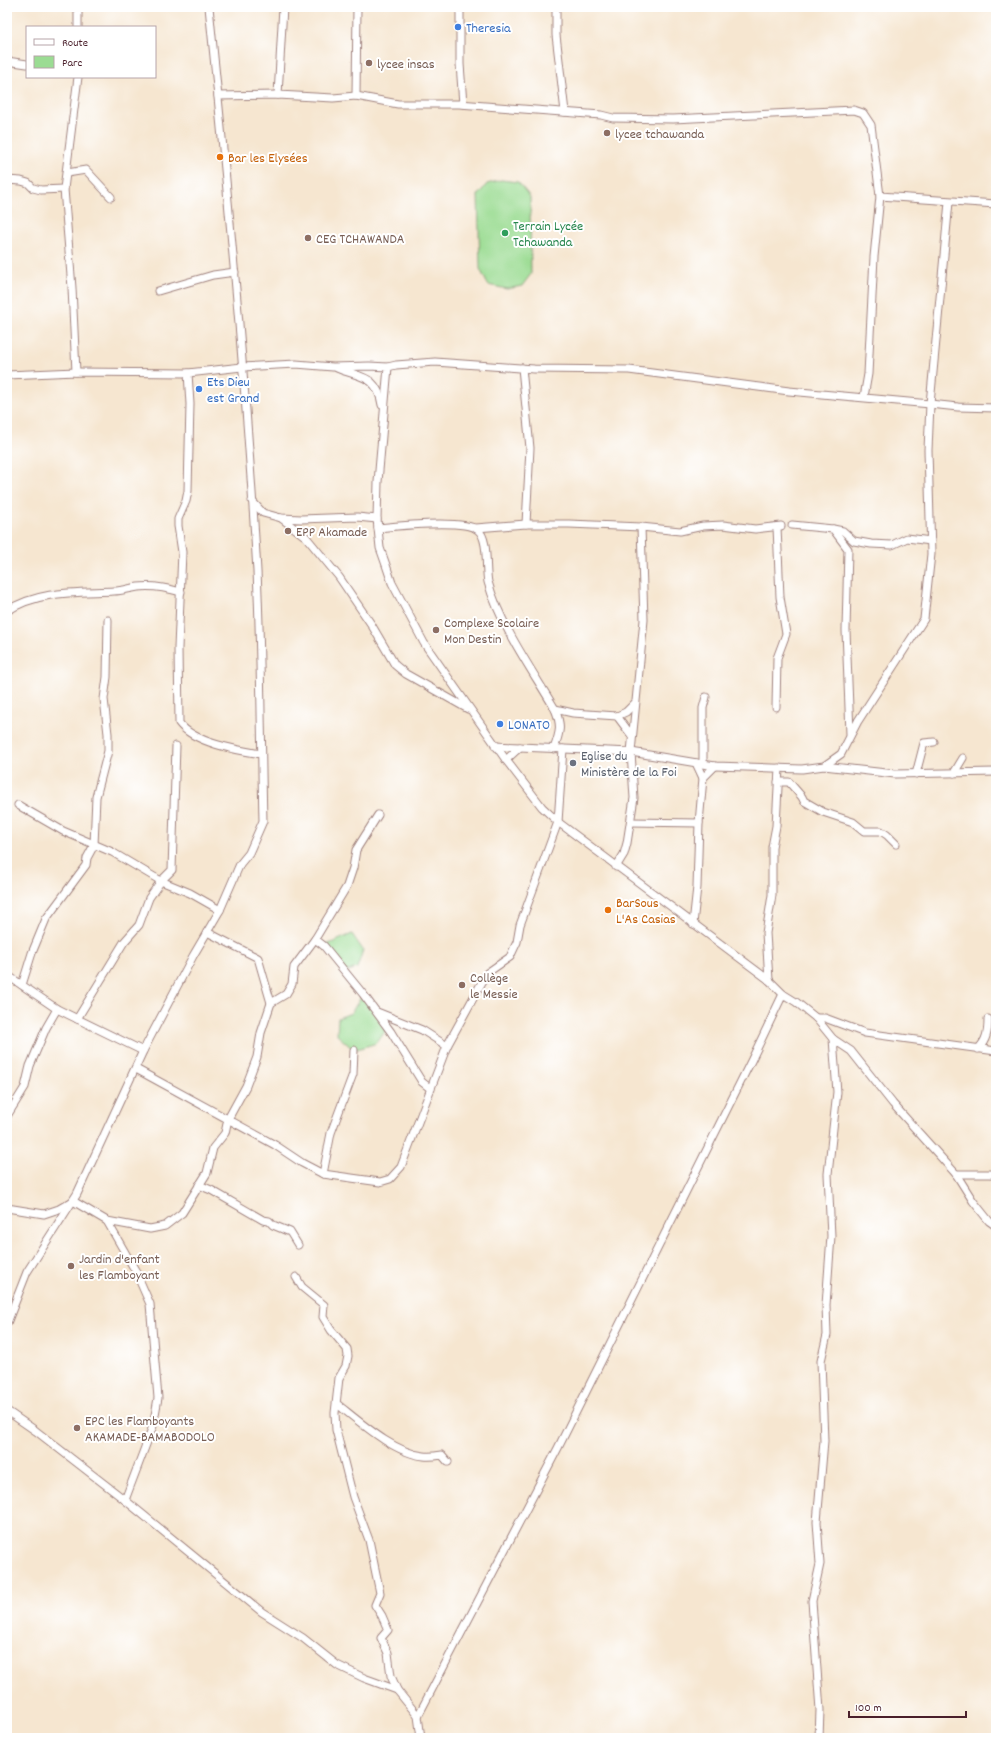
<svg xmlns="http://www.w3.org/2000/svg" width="1003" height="1745" font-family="Dekko,sans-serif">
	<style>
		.green { fill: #9bdc93; stroke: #727e5f }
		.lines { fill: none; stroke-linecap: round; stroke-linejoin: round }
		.minor-casing { stroke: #a0827e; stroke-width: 9 }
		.minor { stroke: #fff; stroke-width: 7 }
		.shop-dot { fill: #3f7fe0; stroke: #fff; stroke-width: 1.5 }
		.education-dot { fill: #8d6e63; stroke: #fff; stroke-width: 1.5 }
		.food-dot { fill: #e8710a; stroke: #fff; stroke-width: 1.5 }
		.leisure-dot { fill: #2e9e5b; stroke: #fff; stroke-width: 1.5 }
		.worship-dot { fill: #6b7280; stroke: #fff; stroke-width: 1.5 }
		.labels { text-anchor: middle; stroke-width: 4; stroke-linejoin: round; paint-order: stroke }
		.shop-label { font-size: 14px; fill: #366cbe; stroke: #fff; text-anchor: start }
		.education-label { font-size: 14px; fill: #785e54; stroke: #fff; text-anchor: start }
		.food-label { font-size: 14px; fill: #c56008; stroke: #fff; text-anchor: start }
		.leisure-label { font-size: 14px; fill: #27864d; stroke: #fff; text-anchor: start }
		.worship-label { font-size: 14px; fill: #5b616d; stroke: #fff; text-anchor: start }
	</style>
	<rect width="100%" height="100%" fill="#fff"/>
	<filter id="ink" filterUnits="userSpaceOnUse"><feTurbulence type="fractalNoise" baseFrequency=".025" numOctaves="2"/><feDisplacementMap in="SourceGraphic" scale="8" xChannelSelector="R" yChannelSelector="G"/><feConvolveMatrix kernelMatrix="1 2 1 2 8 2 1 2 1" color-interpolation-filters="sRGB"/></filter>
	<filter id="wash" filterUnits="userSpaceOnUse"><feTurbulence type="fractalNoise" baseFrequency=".012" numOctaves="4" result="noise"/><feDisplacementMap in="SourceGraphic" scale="16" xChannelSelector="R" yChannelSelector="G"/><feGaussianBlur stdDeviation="0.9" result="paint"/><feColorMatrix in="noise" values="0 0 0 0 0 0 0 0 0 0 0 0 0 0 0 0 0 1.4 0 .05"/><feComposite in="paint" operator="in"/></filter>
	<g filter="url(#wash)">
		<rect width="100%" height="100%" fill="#f6e6d0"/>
		<!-- green -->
		<g class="green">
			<path d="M501,180L518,182L530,197L531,274L522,286L507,289L488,285L480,269L478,195L487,184Z"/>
			<path d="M352,934L363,950L357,968L345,972L324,946Z"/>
			<path d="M363,994L388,1027L377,1043L354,1050L337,1035L338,1018L351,1013Z"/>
		</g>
	</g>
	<g filter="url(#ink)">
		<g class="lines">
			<!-- minor casing -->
			<g class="minor-casing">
				<g id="minor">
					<path d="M460,7V64L463,104"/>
					<path d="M556,7V35L565,112"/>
					<path d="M78,27V7"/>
					<path d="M7,61L27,64"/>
					<path d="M278,95L283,7"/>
					<path d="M218,96L278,95L333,98L356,96L398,104H459L601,115L613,118L673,119L854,110L863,113L871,125L880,196L996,204"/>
					<path d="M356,96L357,7"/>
					<path d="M67,173L86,170L111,197"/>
					<path d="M7,180L21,181L28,183L33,188L41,190L64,189"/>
					<path d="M158,291L213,275L235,272"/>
					<path d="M388,367L396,365L435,362L534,369L629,370L789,391L930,404L949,202"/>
					<path d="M337,368C360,378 377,374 382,405"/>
					<path d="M522,368L530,448L526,524"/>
					<path d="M76,372L72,288L64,189L78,77"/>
					<path d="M188,373L190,404L188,491L186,501L178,519V526L182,552L178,648L179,723C194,743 237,750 261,754"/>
					<path d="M7,375L76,372L188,373L242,367L296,364L333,367L369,366L388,367L378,482L377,519L380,548L386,565L392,583L424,643L506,760L542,807L558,822L769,980L783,994L796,1002L816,1018L833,1039L851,1051L893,1104L956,1174L973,1201L989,1221L996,1226"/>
					<path d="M864,397L868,374L874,257L880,196"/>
					<path d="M252,501L263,513L281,518L301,519L357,517L377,519"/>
					<path d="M281,518L306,537L339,577L371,624L395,665L406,674L468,709"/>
					<path d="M792,525L833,529L848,549L846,630L850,734"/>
					<path d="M378,528C397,526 464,519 478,530C489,539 485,568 488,582C500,625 532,670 555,709C562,726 560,732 554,749"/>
					<path d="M476,528L526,524H569L641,527L680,531L703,526L723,525L755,529L781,526"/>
					<path d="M833,529L843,531L854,541L871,544L892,545L907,538L931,541"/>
					<path d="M7,611C39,590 78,593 114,591C122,591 130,588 138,587C153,585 167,588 181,592"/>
					<path d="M776,707L777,658L786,634L780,597L777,527"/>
					<path d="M555,709L573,713L617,716L632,736"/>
					<path d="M617,716L626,712L635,703"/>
					<path d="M495,746L631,752L715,766L802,769L824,766L841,754L858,721L924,619L931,554L928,450L930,404L958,407L996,408"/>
					<path d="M506,760L520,747"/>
					<path d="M696,763L703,778"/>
					<path d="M703,764V708L706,697"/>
					<path d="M824,766L895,774L996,772"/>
					<path d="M954,773L963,758"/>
					<path d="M916,774L924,743L934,742"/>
					<path d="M778,782H789L802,797L804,801L823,812L853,822L864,831H881L887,835L896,844"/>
					<path d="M18,805L63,831L112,852L161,881L172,870L176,746"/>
					<path d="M631,822L699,823"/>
					<path d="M616,867L624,854L627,843L634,798L631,752L644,620L641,527"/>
					<path d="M693,924L697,887L699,823L703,778L715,766"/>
					<path d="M207,932L258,958L271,1003"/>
					<path d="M315,939L324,946L363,994L391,1032L422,1082L431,1089"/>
					<path d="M7,975L57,1009L143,1051"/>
					<path d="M769,980L766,933L772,895V847L776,826L779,768"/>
					<path d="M22,985L32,953L46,919L86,865L87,858L94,845L96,797L108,751V734L104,699L107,677L108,620"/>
					<path d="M377,1012L422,1030L447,1046"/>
					<path d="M816,1018H825L865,1033L996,1051"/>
					<path d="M77,1019L124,942L139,925L149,898L161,881L190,893L220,910"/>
					<path d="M978,1049C987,1040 988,1031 988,1019"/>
					<path d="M136,1069L275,1145L302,1163L323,1174L380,1182L390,1179L401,1167L447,1046L487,973L510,957L517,942L520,925L558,822L563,749"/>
					<path d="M7,1116L25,1087L30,1066L46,1028L57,1009"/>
					<path d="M323,1174L331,1133L353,1074L354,1050"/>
					<path d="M956,1174H990L996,1175"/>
					<path d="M199,1185L211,1190L263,1220L269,1221L273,1225L290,1232L298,1245"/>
					<path d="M7,1208L44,1214L59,1209L73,1201L107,1221L135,1270L150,1304L158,1398L153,1426L125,1500"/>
					<path d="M107,1221L150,1229L165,1226L182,1213L207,1173L213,1148L225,1133L228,1119L246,1086L257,1057L261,1033L271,1003L286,994L292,984L294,967L315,939L347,886L353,868L356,850L378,815"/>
					<path d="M296,1277L302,1287L324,1305L323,1317L331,1330L347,1349L348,1356L346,1366L339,1378L335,1413L336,1430L353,1497L369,1540L380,1593L375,1605L382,1616L388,1630L381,1638L388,1653L391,1676L397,1690"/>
					<path d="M7,1323L27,1272L77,1194L143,1051L193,956L220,910L240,864L249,853L263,821C261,738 261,654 257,571C246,383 228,195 209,7"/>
					<path d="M337,1404C360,1422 394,1453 424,1456C430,1457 436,1456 442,1455L448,1462"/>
					<path d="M7,1411L36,1431L125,1500L262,1612L303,1638L337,1665L364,1678L397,1690L418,1716L421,1738"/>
					<path d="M418,1716L558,1448L752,1059L783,994"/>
					<path d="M819,1738L820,1710L812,1601L820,1564L817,1522L824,1441L821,1361L827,1335L826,1305L831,1236L828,1174L837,1092L833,1039"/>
				</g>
			</g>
			<!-- minor -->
			<use href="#minor" class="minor"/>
		</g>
	</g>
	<!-- markers -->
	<g class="shop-dot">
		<circle cx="458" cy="27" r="4"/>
		<circle cx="199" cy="389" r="4"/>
		<circle cx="500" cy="724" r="4"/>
	</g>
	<g class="education-dot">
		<circle cx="369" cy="63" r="4"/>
		<circle cx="607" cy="133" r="4"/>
		<circle cx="308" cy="238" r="4"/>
		<circle cx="288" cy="531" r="4"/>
		<circle cx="436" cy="630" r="4"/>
		<circle cx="462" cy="985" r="4"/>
		<circle cx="71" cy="1266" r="4"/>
		<circle cx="77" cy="1428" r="4"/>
	</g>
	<g class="food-dot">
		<circle cx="220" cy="157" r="4"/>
		<circle cx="608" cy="910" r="4"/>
	</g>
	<circle class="leisure-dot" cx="505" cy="233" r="4"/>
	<circle class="worship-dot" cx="573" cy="763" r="4"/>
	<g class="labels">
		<!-- shop labels -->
		<g class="shop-label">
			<text x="466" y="32">Theresia</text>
			<text x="207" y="386">Ets Dieu<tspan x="207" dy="16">est Grand</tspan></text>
			<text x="508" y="729">LONATO</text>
		</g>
		<!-- education labels -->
		<g class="education-label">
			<text x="377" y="68">lycee insas</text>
			<text x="615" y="138">lycee tchawanda</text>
			<text x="316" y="243">CEG TCHAWANDA</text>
			<text x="296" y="536">EPP Akamade</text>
			<text x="444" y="627">Complexe Scolaire<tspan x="444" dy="16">Mon Destin</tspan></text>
			<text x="470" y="982">Collège<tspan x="470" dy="16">le Messie</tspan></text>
			<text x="79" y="1263">Jardin d'enfant<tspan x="79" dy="16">les Flamboyant</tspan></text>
			<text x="85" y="1425">EPC les Flamboyants<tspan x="85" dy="16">AKAMADE-BAMABODOLO</tspan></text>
		</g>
		<!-- food labels -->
		<g class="food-label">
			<text x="228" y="162">Bar les Elysées</text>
			<text x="616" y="907">BarSous<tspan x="616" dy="16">L'As Casias</tspan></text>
		</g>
		<!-- leisure labels -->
		<g class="leisure-label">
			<text x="513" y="230">Terrain Lycée<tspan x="513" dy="16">Tchawanda</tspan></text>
		</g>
		<!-- worship labels -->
		<g class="worship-label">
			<text x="581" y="760">Eglise du<tspan x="581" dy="16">Ministère de la Foi</tspan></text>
		</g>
	</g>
	<!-- margin -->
	<rect width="1003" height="1745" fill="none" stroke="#fff" stroke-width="24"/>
	<!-- legend -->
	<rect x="26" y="26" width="130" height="52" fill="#ffffff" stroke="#b7a5aa"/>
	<rect x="34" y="39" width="20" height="6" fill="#ffffff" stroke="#b7a5aa"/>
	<text x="62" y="46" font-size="12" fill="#4a1f2b">Route</text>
	<rect x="34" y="56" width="20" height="12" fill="#9bdc93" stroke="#b7a5aa"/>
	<text x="62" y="66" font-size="12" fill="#4a1f2b">Parc</text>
	<!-- scale -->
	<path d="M849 1711v6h117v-6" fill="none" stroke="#4a1f2b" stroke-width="2"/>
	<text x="855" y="1711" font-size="12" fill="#4a1f2b" stroke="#ffffff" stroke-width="3" paint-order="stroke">100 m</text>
</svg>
